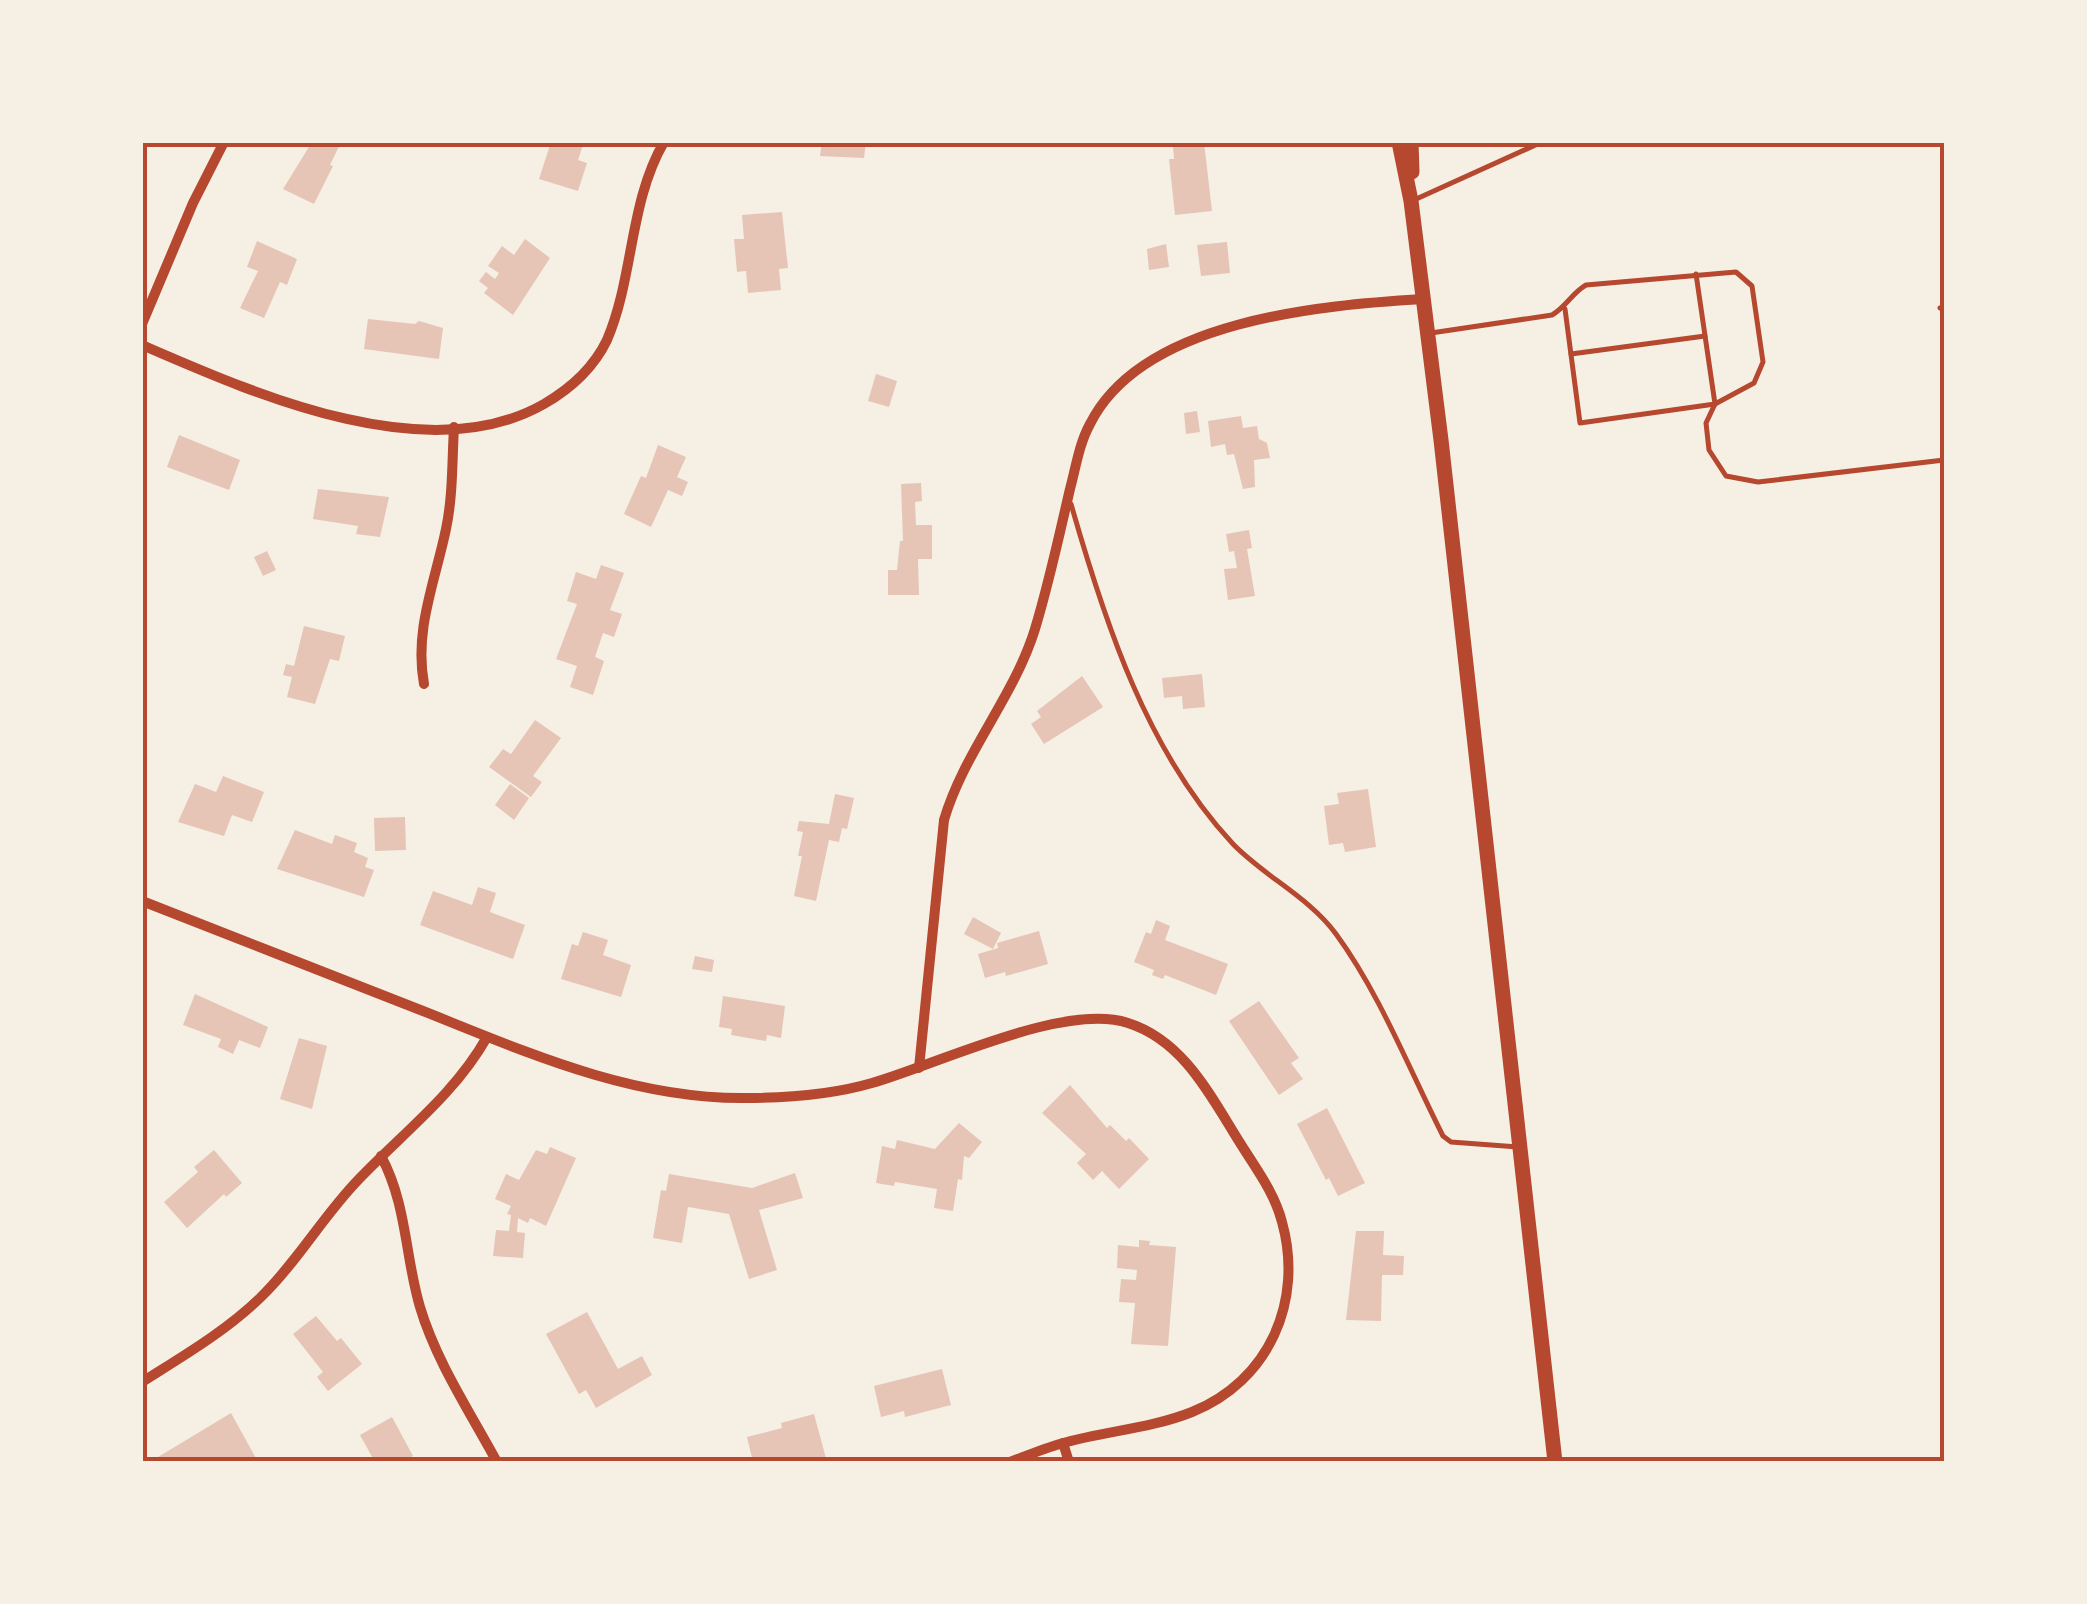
<svg xmlns="http://www.w3.org/2000/svg" width="2087" height="1604" font-family="Helvetica,sans-serif">
	<style>
		.building { fill: #e6c5b7 }
		.lines { fill: none; stroke-linecap: round; stroke-linejoin: round }
		.service { stroke: #b5482f; stroke-width: 5 }
		.minor { stroke: #b5482f; stroke-width: 10 }
		.primary { stroke: #b5482f; stroke-width: 15 }
		.neatline { fill: none; stroke: #b5482f; stroke-width: 4 }
	</style>
	<rect width="100%" height="100%" fill="#f6efe4"/>
	<!-- building -->
	<g class="building">
		<path d="M312,142H341L330,165L333,166L314,204L283,189Z"/>
		<path d="M551,142H584L578,160L587,163L578,191L539,179Z"/>
		<path d="M822,142H866L864,158L820,156Z"/>
		<path d="M1191,142H1204L1212,211L1175,215L1169,159H1174L1173,147L1192,145Z"/>
		<path d="M782,212L788,268L779,269L781,290L748,293L746,271L737,272L734,239H744L742,215Z"/>
		<path d="M525,239L550,258L513,315L484,293L488,288L479,281L486,272L495,279L499,273L488,266L502,246L514,255Z"/>
		<path d="M257,241L297,259L287,285L280,282L264,318L240,308L258,271L247,267Z"/>
		<path d="M1227,242L1230,273L1201,276L1197,245Z"/>
		<path d="M1166,244L1169,267L1149,270L1147,249Z"/>
		<path d="M368,319L415,324L419,321L443,328L439,359L364,349Z"/>
		<path d="M876,374L897,381L889,407L868,401Z"/>
		<path d="M1197,411L1200,432L1186,434L1184,413Z"/>
		<path d="M1241,416L1243,428L1257,426L1259,439L1267,443L1270,458L1254,460L1255,487L1243,489L1234,454L1227,455L1225,444L1211,447L1208,421Z"/>
		<path d="M179,435L240,460L229,490L167,467Z"/>
		<path d="M658,445L686,457L677,477L688,482L682,496L668,490L651,527L624,514L641,476L646,478Z"/>
		<path d="M921,483L922,501L915,502L916,525H932V559H918L919,595H888V570H897L900,541H903L901,484Z"/>
		<path d="M318,489L389,497L380,537L356,534L358,526L313,519Z"/>
		<path d="M1249,530L1252,548L1247,549L1255,596L1228,600L1224,569L1237,568L1234,551L1229,552L1226,534Z"/>
		<path d="M267,551L276,570L263,576L254,557Z"/>
		<path d="M601,565L624,573L610,610L622,614L614,637L603,633L595,657L604,661L593,695L570,687L577,666L556,659L577,604L567,601L576,572L596,579Z"/>
		<path d="M304,626L345,636L339,661L330,659L315,704L287,697L292,677L283,675L286,664L294,666Z"/>
		<path d="M1202,674L1205,707L1183,709L1182,696L1164,698L1162,678Z"/>
		<path d="M1082,676L1103,707L1044,744L1031,724L1041,717L1037,711Z"/>
		<path d="M535,720L561,738L533,776L542,782L531,797L489,767L503,749L511,754Z"/>
		<path d="M223,776L264,792L252,822L232,815L224,836L178,822L195,784L216,792Z"/>
		<path d="M510,784L529,798L514,820L495,805Z"/>
		<path d="M1368,789L1376,847L1345,852L1343,843L1329,845L1324,806L1339,804L1337,793Z"/>
		<path d="M835,794L854,798L847,829L842,828L839,842L829,840L816,901L794,896L802,856H798L803,832L797,831L799,821L829,824Z"/>
		<path d="M405,817L406,850L375,851L374,818Z"/>
		<path d="M295,830L332,844L335,835L357,843L354,852L368,858L365,867L374,870L364,897L277,869Z"/>
		<path d="M478,887L496,893L490,912L525,925L513,959L420,925L433,891L472,905Z"/>
		<path d="M973,917L1001,933L993,949L964,934Z"/>
		<path d="M1156,920L1170,926L1165,940L1228,964L1216,995L1165,975L1163,979L1152,975L1154,970L1134,962L1146,932L1151,934Z"/>
		<path d="M1039,931L1048,964L1006,976L1005,972L985,978L978,954L998,948L997,943Z"/>
		<path d="M583,932L608,940L603,955L631,965L621,997L561,979L572,944L578,946Z"/>
		<path d="M695,956L714,960L712,972L692,969Z"/>
		<path d="M195,994L268,1027L260,1048L239,1040L233,1054L218,1047L221,1039L183,1025Z"/>
		<path d="M723,996L785,1006L781,1038L767,1035L766,1041L731,1035L732,1029L719,1027Z"/>
		<path d="M1259,1001L1299,1058L1291,1063L1303,1079L1279,1095L1229,1021Z"/>
		<path d="M299,1038L327,1046L312,1109L280,1099Z"/>
		<path d="M1070,1085L1107,1128L1110,1125L1126,1141L1129,1138L1149,1159L1119,1189L1102,1171L1093,1180L1077,1163L1086,1154L1042,1113Z"/>
		<path d="M1327,1108L1365,1183L1338,1196L1329,1178L1326,1180L1297,1124Z"/>
		<path d="M959,1123L982,1142L969,1158L964,1156L962,1180L958,1179L953,1211L934,1208L937,1189L895,1182L894,1186L876,1183L882,1146L895,1149L897,1140L935,1149Z"/>
		<path d="M550,1147L576,1158L546,1226L530,1218L528,1223L518,1218L517,1232L525,1233L523,1258L493,1256L496,1230L509,1231L511,1215L507,1214L511,1206L495,1199L506,1174L519,1180L536,1150L547,1154Z"/>
		<path d="M214,1150L242,1183L226,1197L224,1194L187,1228L164,1202L198,1172L194,1167Z"/>
		<path d="M795,1173L803,1198L759,1210L777,1270L749,1279L729,1214L688,1207L682,1243L653,1238L661,1190L666,1191L669,1174L752,1188Z"/>
		<path d="M1356,1231H1384L1383,1255L1404,1256L1403,1275H1382L1381,1321L1346,1320Z"/>
		<path d="M1139,1240L1150,1241L1149,1245L1176,1247L1168,1346L1131,1344L1135,1303L1119,1302L1121,1279L1136,1280L1137,1270L1117,1268L1118,1245L1139,1247Z"/>
		<path d="M587,1312L618,1369L642,1356L652,1375L596,1408L586,1390L579,1394L546,1334Z"/>
		<path d="M316,1316L337,1341L341,1338L362,1364L328,1391L317,1377L323,1372L293,1334Z"/>
		<path d="M942,1369L951,1405L905,1417L904,1411L881,1417L874,1386Z"/>
		<path d="M231,1413L258,1462H160L158,1457Z"/>
		<path d="M814,1414L827,1462H753L747,1437L782,1428L781,1423Z"/>
		<path d="M392,1417L413,1456L409,1458L411,1462H375L360,1435Z"/>
	</g>
	<g class="lines">
		<!-- service -->
		<g class="service">
			<path d="M1414,200L1542,142"/>
			<path d="M1940,308L1944,307"/>
			<path d="M1565,309L1580,423L1715,404L1696,274"/>
			<path d="M1431,333L1552,315C1566,307 1572,293 1586,285L1736,272L1752,286L1763,362L1754,383L1715,404L1706,423L1709,450L1726,476L1758,482L1944,460"/>
			<path d="M1571,354L1705,336"/>
			<path d="M1071,504C1105,623 1147,752 1233,844C1265,877 1309,897 1336,934C1380,994 1409,1069 1443,1136L1451,1142L1518,1147"/>
		</g>
		<!-- minor -->
		<g class="minor">
			<path d="M142,324L193,203L224,142"/>
			<path d="M142,345C253,393 427,471 544,404C570,389 594,367 607,340C634,277 629,202 664,142"/>
			<path d="M424,684C414,630 435,582 446,529C453,496 452,461 454,427"/>
			<path d="M142,901C236,938 329,974 423,1011C526,1052 631,1099 745,1098C787,1098 831,1095 872,1083C938,1064 1065,1002 1128,1023C1185,1041 1212,1099 1242,1146C1257,1170 1275,1194 1282,1222C1304,1301 1269,1381 1192,1412C1152,1428 1108,1431 1067,1442C1047,1447 1029,1455 1010,1462"/>
			<path d="M919,1068L944,820C964,752 1014,697 1035,629C1049,583 1059,536 1070,489C1076,467 1079,444 1090,424C1142,320 1321,305 1424,299"/>
			<path d="M381,1156C407,1204 405,1257 420,1307C436,1361 470,1412 497,1462"/>
			<path d="M142,1382C183,1356 226,1331 261,1297C298,1261 323,1216 359,1179C403,1133 455,1094 487,1037"/>
			<path d="M1063,1443L1069,1462"/>
		</g>
		<!-- primary -->
		<g class="primary">
			<path d="M1399,142L1411,201L1441,440L1555,1462"/>
			<path d="M1411,142L1412,172"/>
		</g>
	</g>
	<!-- border -->
	<rect width="2087" height="1604" fill="none" stroke="#f6efe4" stroke-width="290"/>
	<rect x="145" y="145" width="1797" height="1314" class="neatline"/>
</svg>
